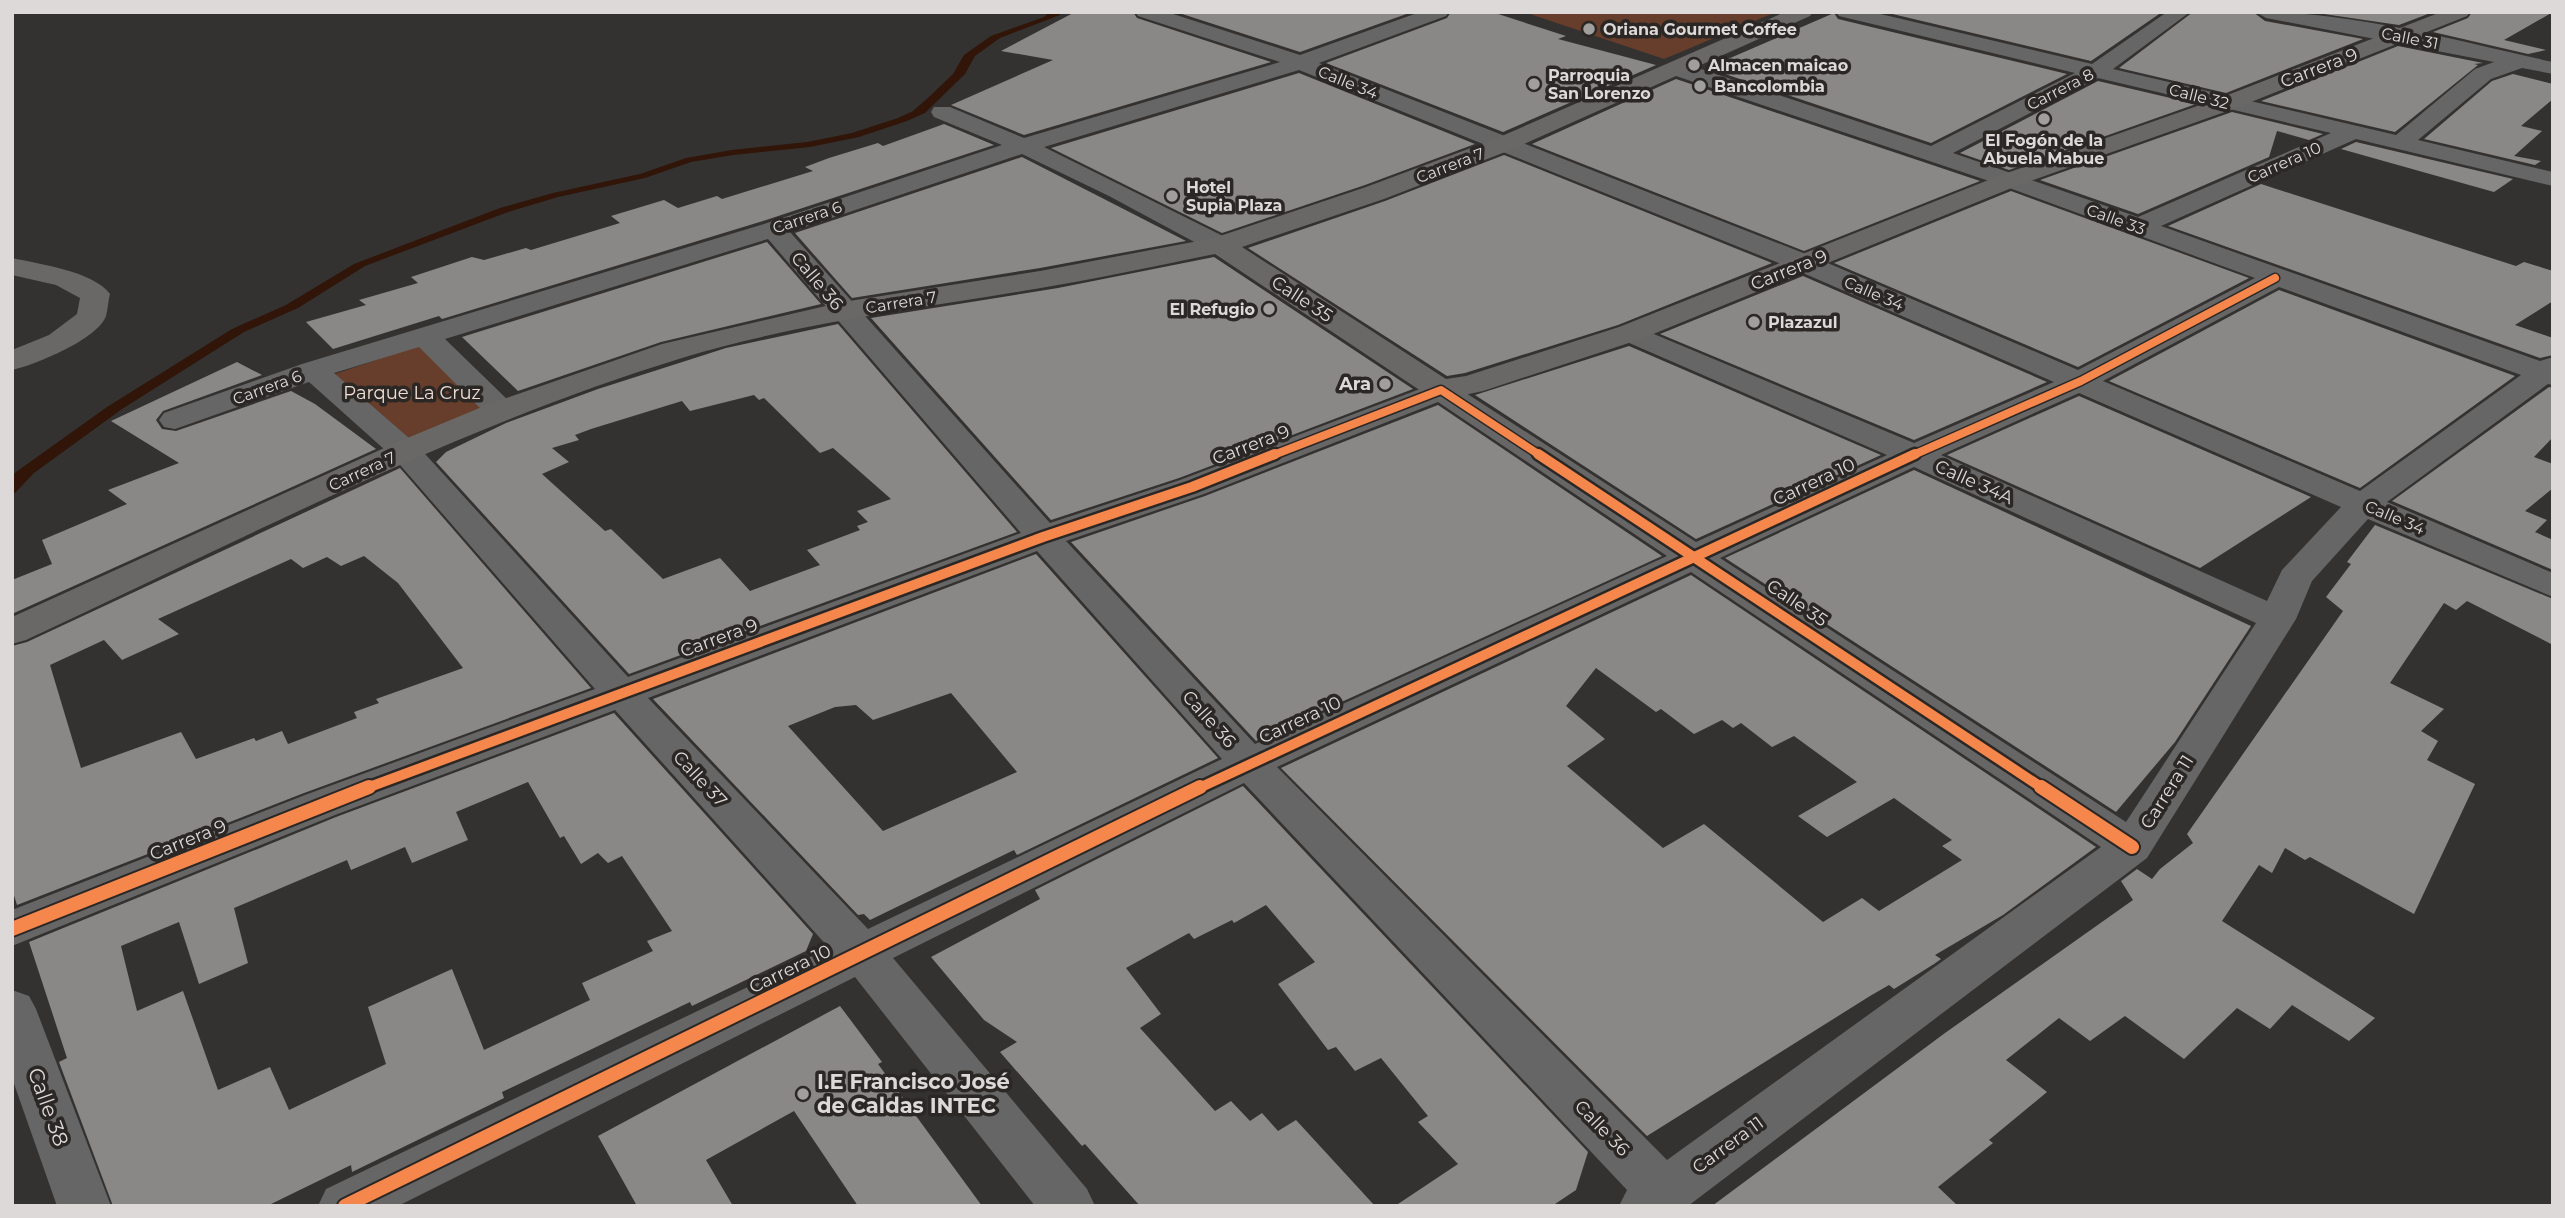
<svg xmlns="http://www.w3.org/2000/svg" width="2565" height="1218" font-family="Montserrat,sans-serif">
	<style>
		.green { fill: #663e2b }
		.water { fill: #301508 }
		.building { fill: #8a8887; fill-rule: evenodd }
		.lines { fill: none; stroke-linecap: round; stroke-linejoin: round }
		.minor { fill: #666; fill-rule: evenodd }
		.secondary { fill: #696867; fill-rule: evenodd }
		.cycleway-far2-casing { stroke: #2b2725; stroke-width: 11 }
		.cycleway-far1-casing { stroke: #2b2725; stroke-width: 15 }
		.cycleway-casing { stroke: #2b2725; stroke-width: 18 }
		.cycleway-far2 { stroke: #f5874c; stroke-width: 8 }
		.cycleway-far1 { stroke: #f5874c; stroke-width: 10 }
		.cycleway { stroke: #f5874c; stroke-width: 14 }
		.poi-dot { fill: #a19f9d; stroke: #2b2725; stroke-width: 2.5 }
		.labels { text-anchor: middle; stroke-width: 7; stroke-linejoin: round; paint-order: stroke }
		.far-poi-label { font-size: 16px; font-weight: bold; fill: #dcd9d8; stroke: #2b2725; text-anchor: start }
		.far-street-label { font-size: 16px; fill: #dcd9d8; stroke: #2b2725 }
		.street-label { font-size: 18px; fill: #dcd9d8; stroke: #2b2725 }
		.poi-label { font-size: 18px; font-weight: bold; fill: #dcd9d8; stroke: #2b2725; text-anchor: end }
		.park-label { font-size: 18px; fill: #f1ded5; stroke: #2b2725 }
		.near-poi-label { font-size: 21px; font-weight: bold; fill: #dcd9d8; stroke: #2b2725; text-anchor: start }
		.near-street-label { font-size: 21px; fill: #dcd9d8; stroke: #2b2725 }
	</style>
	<rect width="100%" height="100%" fill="#343230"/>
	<!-- green -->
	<g class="green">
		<path d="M1524,12H1776L1664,59Z"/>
		<path d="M424,344L489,410L408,445L329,376Z"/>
	</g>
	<!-- water -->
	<path class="water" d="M1049,12H1060V15L1000,38L975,56L965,74L925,113L907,121L859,137L810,147L733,155L691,162L645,178L558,197L508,212L365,266L298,308L244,332L122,409L34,473L12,496V476L16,472L107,407L232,329L286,305L354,264L500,208L553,193L640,174L686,158L732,150L807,142L852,133L898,118L913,111L930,96L953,74L964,55L991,36L1044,17Z"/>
	<!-- building -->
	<g class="building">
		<path d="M1075,12H1133L1137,18L1271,62L1024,135L951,105L1053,60L1001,51Z"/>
		<path d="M1176,12H1412L1300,52Z"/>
		<path d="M1451,12H1492L1566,36L1558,39L1656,65L1503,132L1326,63L1447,18Z"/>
		<path d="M1884,12H2162L2091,61Z"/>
		<path d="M2193,12H2253L2265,21L2363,39L2226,93L2119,68Z"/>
		<path d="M2310,12H2433L2399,25Z"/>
		<path d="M2472,12H2553L2504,40L2546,50L2528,54L2433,32L2468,18Z"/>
		<path d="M1834,13L1838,19L2067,74L1931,143L1707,68Z"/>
		<path d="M2398,46L2483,63L2474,64L2478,65L2395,132L2261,101Z"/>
		<path d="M1299,73L1475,144L1365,185L1222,233L1051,148Z"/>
		<path d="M2513,74L2553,84V99L2521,126L2542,131L2514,156L2541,161L2535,165L2424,139L2492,81Z"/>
		<path d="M1676,79L1980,181L1804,251L1532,144Z"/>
		<path d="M2098,81L2196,104L2009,170L1960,153Z"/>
		<path d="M2232,112L2323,134L2309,140L2277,131L2269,157L2138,214L2040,180Z"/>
		<path d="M944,124L994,145L763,221L442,319L439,316L333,349L306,322L366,305L359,300L418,283L411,277L472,257L484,260L526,248L531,250L620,223L611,216L664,200L678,208L717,196L722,199L813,171L805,167L829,158L878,143L883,146Z"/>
		<path d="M2356,142L2513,179L2494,192L2341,149Z"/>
		<path d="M1504,155L1772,263L1618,325L1465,373L1447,376L1248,248L1385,201Z"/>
		<path d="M1022,157L1186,241L1040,268L852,298L795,233Z"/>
		<path d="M2261,184L2516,266L2524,262L2553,271V301L2515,325L2553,338V355L2540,358L2168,226Z"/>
		<path d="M2011,191L2249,278L2078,367L1834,263Z"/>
		<path d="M767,242L821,304L661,342L518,391L462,337Z"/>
		<path d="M1214,257L1413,389L1179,478L1051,520L871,318L1058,288Z"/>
		<path d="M1803,276L2047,382L1914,440L1660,334Z"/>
		<path d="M2279,290L2515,376L2360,488L2109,381Z"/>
		<path d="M838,324L1017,532L629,674L436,462L446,452L506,423L598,389L726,348ZM754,395L759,400L764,398L820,453L833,448L891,499L857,511L868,522L857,526L860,530L807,550L820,565L750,591L720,558L663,579L611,529L605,531L542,474L569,462L552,448L579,440L575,435L591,429L682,401L690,411Z"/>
		<path d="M1629,346L1881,455L1696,539L1475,395Z"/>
		<path d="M237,362L262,375L163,411L156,420L162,429L176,431L291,391L315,404L376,449L12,614V580L52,564L42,540L127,504L108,490L179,463L111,421Z"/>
		<path d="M2549,387L2553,388V437L2534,457L2553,464V488L2525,511L2547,520L2535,532L2553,540V570L2392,501Z"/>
		<path d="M2079,396L2311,497L2200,568L1947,455Z"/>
		<path d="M1438,405L1662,556L1256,741L1071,542L1205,496Z"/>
		<path d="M400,468L591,688L304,793L17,905L12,889V646L27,642ZM364,556L398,583L463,668L376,699L379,703L354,712L357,718L288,744L282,731L256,741L254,738L196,759L181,732L81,768L50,665L104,640L122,660L179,634L158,619L291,559L303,568L327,557L341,566Z"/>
		<path d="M1914,470L2251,626L2175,742L2116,812L1725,558Z"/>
		<path d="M2375,525L2553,599V645L2467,601L2456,610L2444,603L2390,683L2444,709L2421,731L2438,741L2427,760L2475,784L2414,914L2310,857L2305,860L2285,848L2272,873L2259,865L2222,921L2375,1018L2349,1041L2292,1005L2270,1029L2237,1008L2184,1059L2125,1016L2090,1041L2059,1018L2006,1060L2047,1092L1989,1140L1993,1143L1938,1187L1958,1206H1712L1945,1033L2133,900L2121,881L2137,869L2152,879L2160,869L2193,843L2187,834L2343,611L2326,597L2351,564L2347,562Z"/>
		<path d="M1036,554L1218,758L1017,855L1014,850L870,920L864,914L858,915L653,699ZM951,693L1017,772L883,831L788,726L835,707L856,705L873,720Z"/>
		<path d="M1691,575L2096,847L2003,915L1935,955L1941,959L1934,964L1894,989L1889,985L1870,996L1647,1136L1281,768ZM1596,668L1656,712L1661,709L1694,734L1722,720L1733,728L1741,723L1772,747L1794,736L1857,782L1798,816L1827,837L1894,798L1952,840L1942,846L1962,860L1879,911L1862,898L1823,922L1704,824L1663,848L1567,766L1605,739L1566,706Z"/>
		<path d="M614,713L813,934L806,951L692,1006L690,1002L502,1092L504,1098L352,1172L351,1165L267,1206H113L59,1062L67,1058L29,942L336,817ZM528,782L560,838L564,836L581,864L598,853L608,863L622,856L672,931L647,941L653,951L582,983L590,1000L484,1050L452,969L368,1007L386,1064L289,1110L270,1067L218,1090L183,991L137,1011L121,946L179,922L199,984L248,963L234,908L347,860L351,870L405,847L412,863L468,840L456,812Z"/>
		<path d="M1243,786L1588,1152L1576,1190L1552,1206H1395L1458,1164L1418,1122L1428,1116L1381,1058L1355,1071L1336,1047L1328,1050L1278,984L1315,962L1266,905L1234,923L1232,920L1194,939L1189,933L1126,968L1161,1014L1140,1028L1215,1111L1231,1101L1250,1121L1262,1113L1278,1131L1296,1120L1375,1206H1140L1085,1144L1082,1146L1000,1052L1017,1042L984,1020L931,957L1040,899L1035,890Z"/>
		<path d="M840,1006L882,1062L878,1064L982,1206H858L794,1111L706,1160L733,1206H637L598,1136Z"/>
	</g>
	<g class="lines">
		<!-- minor -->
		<g class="minor">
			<path d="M1135,12H1167L1300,55L1420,12H1449L1446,16L1319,63L1816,258L2078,370L2255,278L2001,185L1670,74L1667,69L1670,64H1686L1931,146L2075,73L1839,16L1836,12H1872L2092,64L2167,12H2190L2113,69L2396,135L2475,69L2494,62L2266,18L2256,12C2356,12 2456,41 2553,62V74L2522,68L2491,79L2418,140L2553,172V186L2356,139L2161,226L2540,361L2553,357V385L2548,384L2387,502L2553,573V597L2368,519L2312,581L2296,619L2147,858L1688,1206H1619L1627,1190L1244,783L893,958L1087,1189L1095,1206H1035L855,977L398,1206H318L326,1189L829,948L615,710L335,815L12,946V910L305,795L595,689L394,458L309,382L175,429L164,427L159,420L164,413L302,364L764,224L1002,145L934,117L931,112L934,107H950L1024,138L1280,62L1138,16ZM1299,70L1796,270L2054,382L1914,443L1630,324L1620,327L1616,333L1620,339L1887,455L1696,542L1452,384L1441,381L1180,480L1050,523L790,232L1022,154L1109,196L1211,251L1220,253L1229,251L1233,245L1229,239L1044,147ZM2098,78L2331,133L2138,217L1953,153ZM768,239L1021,533L628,677L416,444L334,373L419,347L490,418L501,420L512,418L517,411L512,404L445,339ZM2279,287L2521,375L2360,491L2103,381ZM2079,393L2341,507L2282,570L2267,601L1941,455ZM1438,402L1667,556L1255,744L1066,541L1204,494ZM1914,467L2256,623L2126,822L1720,558ZM1037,551L1222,759L868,929L648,698ZM1691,572L2101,847L1667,1160L1277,767Z"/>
			<path d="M12,990L29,996L36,1009L111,1206H57L12,1078Z"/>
		</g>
		<!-- secondary -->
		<g class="secondary">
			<path d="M1785,12H1813L1810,16L1513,149L1384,199L1242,247L1446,379L1466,376L1619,327L2001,175L2220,98L2441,12H2470L2467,16L2236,108L2019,185L1641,339L1483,391L1441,400L1430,397L1215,254C1155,266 1096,279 1035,289C917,309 797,323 682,358C454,428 241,540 26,640L12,644V617L393,444L489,404L662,344L843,302L1040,271L1214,238L1366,187L1495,139Z"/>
			<path d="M12,258C39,264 93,271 110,294C108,301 108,309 106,316C98,339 35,365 12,370V350L49,335L77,314L80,298L56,285L12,275Z"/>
		</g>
		<!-- cycleway-far2 casing -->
		<g class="cycleway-far2-casing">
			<g id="cycleway-far2">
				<path d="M1271,456L1441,390L1541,456"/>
				<path d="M1911,456L2081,381L2275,278"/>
			</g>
		</g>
		<!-- cycleway-far1 casing -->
		<g class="cycleway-far1-casing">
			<g id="cycleway-far1">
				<path d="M1538,454L2044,789"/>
				<path d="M364,789L1043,537L1192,487L1275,454"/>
				<path d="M1197,789L1915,454"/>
			</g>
		</g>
		<!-- cycleway casing -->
		<g class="cycleway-casing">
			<g id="cycleway">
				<path d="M2041,787L2132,847"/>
				<path d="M12,929L369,787"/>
				<path d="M345,1206L1200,787"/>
			</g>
		</g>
		<!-- cycleway-far2 -->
		<use href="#cycleway-far2" class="cycleway-far2"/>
		<!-- cycleway-far1 -->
		<use href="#cycleway-far1" class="cycleway-far1"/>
		<!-- cycleway -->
		<use href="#cycleway" class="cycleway"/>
	</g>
	<!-- markers -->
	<g class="poi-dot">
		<circle cx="1589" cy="29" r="7"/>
		<circle cx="1694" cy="65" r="7"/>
		<circle cx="1534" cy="84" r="7"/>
		<circle cx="1700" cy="86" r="7"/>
		<circle cx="2044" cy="119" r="7"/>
		<circle cx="1172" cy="196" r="7"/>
		<circle cx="1269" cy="309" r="7"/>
		<circle cx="1754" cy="322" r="7"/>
		<circle cx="1385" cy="384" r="7"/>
		<circle cx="803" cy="1094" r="7"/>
	</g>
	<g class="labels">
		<!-- far-poi labels -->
		<g class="far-poi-label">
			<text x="1603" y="35">Oriana Gourmet Coffee</text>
			<text x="1708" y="71">Almacen maicao</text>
			<text x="1548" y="81">Parroquia<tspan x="1548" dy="18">San Lorenzo</tspan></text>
			<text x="1714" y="92">Bancolombia</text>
			<text x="2044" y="146" text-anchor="middle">El Fogón de la<tspan x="2044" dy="18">Abuela Mabue</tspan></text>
			<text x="1186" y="193">Hotel<tspan x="1186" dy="18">Supia Plaza</tspan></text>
			<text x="1255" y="315" text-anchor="end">El Refugio</text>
			<text x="1768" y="328">Plazazul</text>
		</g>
		<!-- far-street labels -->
		<g class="far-street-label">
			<text transform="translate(2410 38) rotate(11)" y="6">Calle 31</text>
			<text transform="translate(1348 82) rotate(22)" y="6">Calle 34</text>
			<text transform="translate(2060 89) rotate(-27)" y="6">Carrera 8</text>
			<text transform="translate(2199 96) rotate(14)" y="6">Calle 32</text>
			<text transform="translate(2284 162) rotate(-24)" y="6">Carrera 10</text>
			<text transform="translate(1450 165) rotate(-21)" y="6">Carrera 7</text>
			<text transform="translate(807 217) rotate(-18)" y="6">Carrera 6</text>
			<text transform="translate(2116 219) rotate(20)" y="6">Calle 33</text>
			<text transform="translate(1874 293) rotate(23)" y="6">Calle 34</text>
			<text transform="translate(901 302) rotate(-9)" y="6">Carrera 7</text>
			<text transform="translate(267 387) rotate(-20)" y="6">Carrera 6</text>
			<text transform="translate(362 471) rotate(-25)" y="6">Carrera 7</text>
			<text transform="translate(2395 517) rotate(23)" y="6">Calle 34</text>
		</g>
		<!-- street labels -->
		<g class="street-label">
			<text transform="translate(2319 68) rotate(-21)" y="6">Carrera 9</text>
			<text transform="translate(1789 270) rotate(-22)" y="6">Carrera 9</text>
			<text transform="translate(817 281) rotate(50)" y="6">Calle 36</text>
			<text transform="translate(1302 299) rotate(33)" y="6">Calle 35</text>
			<text transform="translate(1251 445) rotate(-21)" y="6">Carrera 9</text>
			<text transform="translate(1814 482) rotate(-25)" y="6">Carrera 10</text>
			<text transform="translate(1974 482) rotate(24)" y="6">Calle 34A</text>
			<text transform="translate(1797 603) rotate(34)" y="6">Calle 35</text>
			<text transform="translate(719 638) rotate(-20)" y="6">Carrera 9</text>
			<text transform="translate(1209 719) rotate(48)" y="6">Calle 36</text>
			<text transform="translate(1300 720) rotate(-25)" y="6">Carrera 10</text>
			<text transform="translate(700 779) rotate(47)" y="6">Calle 37</text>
			<text transform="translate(2167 792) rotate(-58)" y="6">Carrera 11</text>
			<text transform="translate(188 840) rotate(-22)" y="6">Carrera 9</text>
			<text transform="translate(790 969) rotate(-26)" y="6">Carrera 10</text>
			<text transform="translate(1602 1128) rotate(46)" y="6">Calle 36</text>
			<text transform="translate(1728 1145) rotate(-36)" y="6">Carrera 11</text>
		</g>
		<!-- poi labels -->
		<g class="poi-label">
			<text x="1371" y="390">Ara</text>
		</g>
		<!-- park labels -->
		<g class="park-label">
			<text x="412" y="399">Parque La Cruz</text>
		</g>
		<!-- near-poi labels -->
		<g class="near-poi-label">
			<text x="817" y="1089">I.E Francisco José<tspan x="817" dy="24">de Caldas INTEC</tspan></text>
		</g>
		<!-- near-street labels -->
		<g class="near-street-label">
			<text transform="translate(48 1107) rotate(70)" y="7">Calle 38</text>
		</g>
	</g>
	<!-- border -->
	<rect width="2565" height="1218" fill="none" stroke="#dcd9d8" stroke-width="28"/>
</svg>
